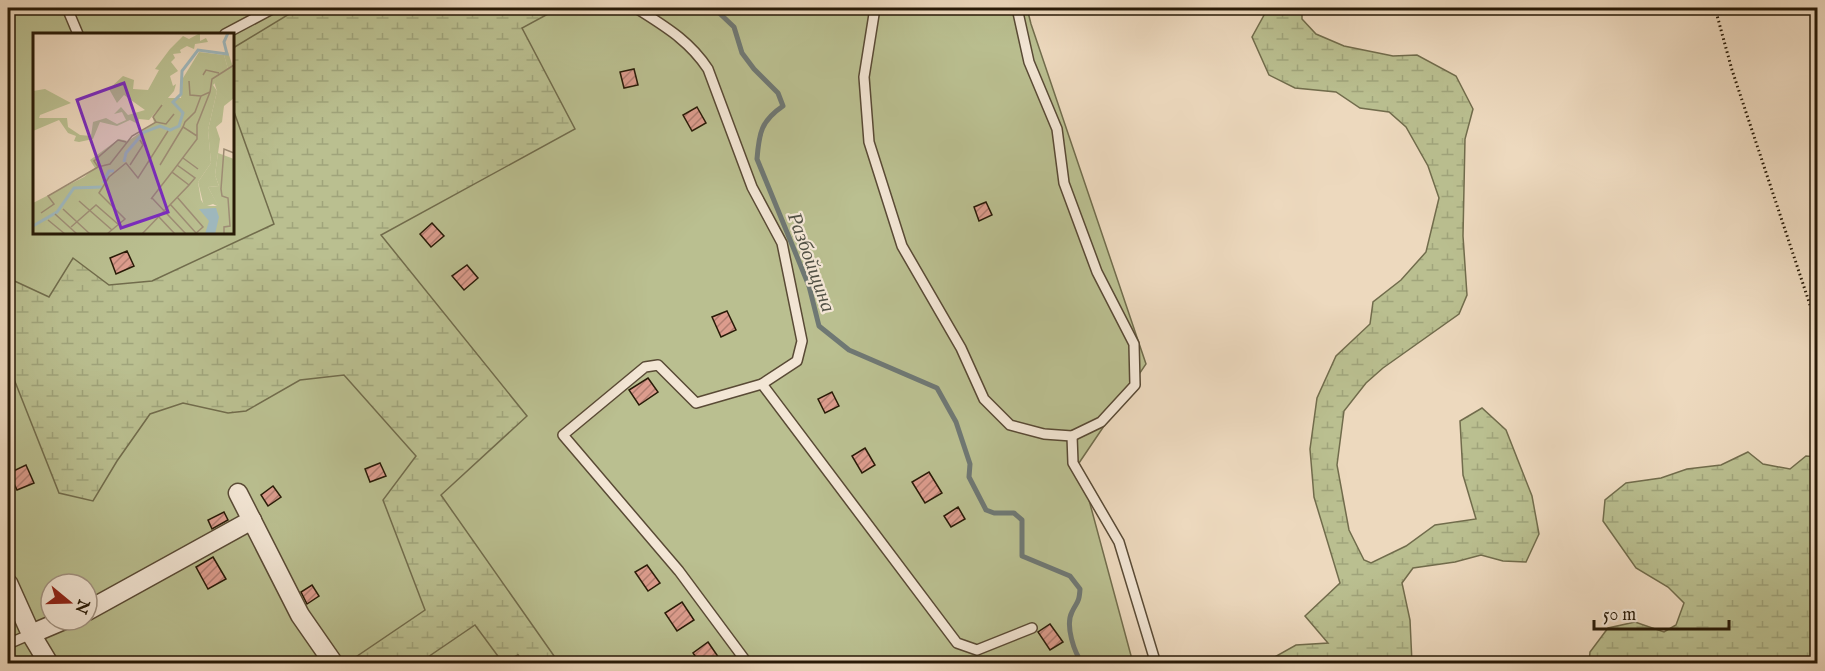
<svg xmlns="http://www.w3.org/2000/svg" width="1825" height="671" font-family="'IM FELL English',serif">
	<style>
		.green { fill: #babf90; stroke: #716c4c; stroke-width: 1.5; fill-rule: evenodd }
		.wetland { fill: url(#wetland-marsh); stroke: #716c4c; stroke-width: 1.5 }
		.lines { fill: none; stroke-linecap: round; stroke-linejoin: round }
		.stream { stroke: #6f7874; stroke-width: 5 }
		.building { fill: url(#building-hatch); stroke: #281a07; stroke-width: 1.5 }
		.service-casing { stroke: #594a35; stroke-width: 12 }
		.minor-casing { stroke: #594a35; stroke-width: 21 }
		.path { stroke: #281a07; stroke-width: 3; stroke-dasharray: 1.5 3; stroke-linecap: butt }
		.service { stroke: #f3e6d5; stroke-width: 9 }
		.minor { stroke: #f3e6d5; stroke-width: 18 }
		.labels { text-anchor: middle; stroke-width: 4.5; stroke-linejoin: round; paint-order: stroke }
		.water-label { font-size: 20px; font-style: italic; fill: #515146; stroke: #f3e6d5 }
		.inset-river { fill: none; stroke: #9eb7bc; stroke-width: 3 }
		.inset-road { fill: none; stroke: #9e8d75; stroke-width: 1.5 }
		.view { fill: #7b2cbf; fill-opacity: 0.15; stroke: #7b2cbf; stroke-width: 3 }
		.inset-edge { fill: none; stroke: #281a07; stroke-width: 3 }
	</style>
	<defs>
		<pattern id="wetland-marsh" width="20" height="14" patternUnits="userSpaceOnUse" patternTransform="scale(1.5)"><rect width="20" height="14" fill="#babf90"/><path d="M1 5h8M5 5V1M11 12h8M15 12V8" fill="none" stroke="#a0a47b"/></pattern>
		<pattern id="building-hatch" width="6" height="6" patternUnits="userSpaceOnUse" patternTransform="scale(1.5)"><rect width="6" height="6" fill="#dc9c8d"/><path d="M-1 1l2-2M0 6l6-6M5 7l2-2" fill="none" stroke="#b27e71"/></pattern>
	</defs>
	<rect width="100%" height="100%" fill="#edd9be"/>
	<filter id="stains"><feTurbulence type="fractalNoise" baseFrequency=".00333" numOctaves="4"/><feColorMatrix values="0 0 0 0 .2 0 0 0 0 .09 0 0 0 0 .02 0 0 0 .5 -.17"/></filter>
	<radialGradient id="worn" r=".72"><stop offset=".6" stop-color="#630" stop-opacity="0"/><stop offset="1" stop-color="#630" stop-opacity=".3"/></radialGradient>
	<!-- green -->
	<path class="green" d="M8,8H1027L1031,24L1146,364L1079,463L1133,663H8ZM34,34H232V232H34ZM51,584H87V620H51Z"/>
	<!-- wetland -->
	<g class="wetland">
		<path d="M299,8H559L522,28L575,129L381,235L527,416L441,495L559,663H525L518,655L503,663L475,625L419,663H347L425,610L383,500L416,456L344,375L300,380L246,411L228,413L183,403L150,414L117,461L93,501L59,493L10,369H8V278L49,297L73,258L109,285L152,281L274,224L233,109V48Z"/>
		<path d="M1268,8H1302V19L1316,34L1344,46L1393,56L1417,55L1456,76L1473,109L1465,139L1463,236L1467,295L1459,314L1383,368L1366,383L1344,411L1337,465L1349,530L1364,560L1371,563L1406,546L1435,525L1476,519L1463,475L1460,421L1482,408L1506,430L1532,496L1539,534L1526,562L1503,561L1481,555L1455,562L1413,568L1402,583L1410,620L1412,663H1264L1296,645L1328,643L1305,616L1340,583L1314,497L1310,449L1317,398L1336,356L1370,324L1373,302L1401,280L1426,252L1439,198L1428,166L1406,127L1389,112L1360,108L1336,92L1295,88L1269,75L1252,37Z"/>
		<path d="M1748,452L1763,464L1790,469L1806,456L1817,457V663H1589L1590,652L1608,628L1635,622L1664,632L1676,625L1684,603L1668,587L1636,568L1603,521L1605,500L1626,483L1661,478L1687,469L1721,465Z"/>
	</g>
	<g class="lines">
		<!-- stream -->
		<path class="stream" d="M714,8L734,27L742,53L754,69L778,93L783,106C761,121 759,133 757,159L809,286L819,326L849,350L937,388L956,422L970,464L969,477L986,510L994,513H1014L1022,520V556L1070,576L1080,589C1079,604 1077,601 1072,612C1065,625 1074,653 1083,664"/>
	</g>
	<!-- building -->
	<g class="building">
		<path d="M634,69L638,85L624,88L620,72Z"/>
		<path d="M697,107L706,123L692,131L683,115Z"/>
		<path d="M986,202L992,215L979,221L974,207Z"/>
		<path d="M432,223L444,236L431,247L420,234Z"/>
		<path d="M127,251L134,266L116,274L110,258Z"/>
		<path d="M467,265L478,278L464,290L452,276Z"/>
		<path d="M727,311L736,330L721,337L712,317Z"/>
		<path d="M648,378L658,392L639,405L629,390Z"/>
		<path d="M832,392L839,406L825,413L818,399Z"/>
		<path d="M865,448L875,465L862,473L852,456Z"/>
		<path d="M380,463L386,476L370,482L365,469Z"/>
		<path d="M26,465L34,483L17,490L9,473Z"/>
		<path d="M929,472L942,493L925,503L912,482Z"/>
		<path d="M273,486L281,497L268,506L261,495Z"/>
		<path d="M958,507L965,519L951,527L944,516Z"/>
		<path d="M224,512L228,520L212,529L208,520Z"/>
		<path d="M213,557L226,579L208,589L196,567Z"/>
		<path d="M647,565L660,583L648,591L635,572Z"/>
		<path d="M312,585L319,596L307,604L301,592Z"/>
		<path d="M682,602L694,620L677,631L665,613Z"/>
		<path d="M1050,624L1063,642L1050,650L1038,632Z"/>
		<path d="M708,642L719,658L710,663H700L693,653Z"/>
	</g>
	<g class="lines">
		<!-- service casing -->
		<g class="service-casing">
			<g id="service">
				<path d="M67,8L78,34"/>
				<path d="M636,8C664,26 689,40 708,69L752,187L782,243L802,341L797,361L762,384L696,403L658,365L645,367L563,435L679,571L748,664"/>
				<path d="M875,8L864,77L869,142L902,246L961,348L984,399L1010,425L1044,434L1072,436L1101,422L1135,385L1134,344L1097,272L1064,183L1057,129L1029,62L1017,8"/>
				<path d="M225,34L274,8"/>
				<path d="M762,384L957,643L977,650L1032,628"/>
				<path d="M1072,436L1073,463L1119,542L1156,664"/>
				<path d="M8,644L31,634"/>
			</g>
		</g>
		<!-- minor casing -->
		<g class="minor-casing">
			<g id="minor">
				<path d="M238,493L300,615L334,664"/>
				<path d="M8,583L31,634L49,664"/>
				<path d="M87,611L252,520"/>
				<path d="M31,634L64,620"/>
			</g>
		</g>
		<!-- path -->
		<path class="path" d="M1715,8L1732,70L1818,329"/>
		<!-- service -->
		<use href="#service" class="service"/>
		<!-- minor -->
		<use href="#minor" class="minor"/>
	</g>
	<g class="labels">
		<!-- water labels -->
		<g class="water-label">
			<text transform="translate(812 262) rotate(70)" y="7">Разбойщина</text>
		</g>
	</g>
	<!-- overview -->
	<g transform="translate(33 33)">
		<rect width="201" height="201" fill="#edd9be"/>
		<path d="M166,19L191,22L195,36L180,52L184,58L175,97L178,130L165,149L168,167L172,173H185L175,154L186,153L182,142L185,120L201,126V201H0V170L51,144L62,135L57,127L86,106L95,108L121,90L120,84L134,65H148L150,45Z" fill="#babf90"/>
		<path d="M167,0V8L173,5L175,9L162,11L161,16L154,13L147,17L148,20L140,21L142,25L138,29L145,38L137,43L140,53L143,51L141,58L116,87L106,86L105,91L97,87L84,93L67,89L60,106L46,109L41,108L43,103L35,100L26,87L0,98V58L12,56L38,70L7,82L6,85H34L35,94L47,102L58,103L60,89L73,85L84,91L93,87L89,79L81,81L88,74L95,82L112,77L91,62L84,70L76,56L90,43L101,47L100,56L115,57L126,37L122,36L137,16L150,3L156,6ZM195,19L201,37V65L191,73L189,89L183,94L187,106L182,142L186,153L175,154L186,174L180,171L171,174L165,149L178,130L175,97L184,58L180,46L195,36L191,22ZM121,140V147L129,153L121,151L106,162L114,175L121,177L114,185L118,190L113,195L97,171L87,179L73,167L62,168L56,161L48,163L54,152H70L77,158L83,152L95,162L105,148L112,152Z" fill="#babf90"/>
		<path d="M183,175L186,184L182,201H172L176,188L166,176Z" fill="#9eb7bc"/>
		<path class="inset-river" d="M91,129L93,120L111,99L127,93L137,97L146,93L150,80L140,69L148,61L149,38L165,17L194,21L191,9L195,0M70,150L76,138H81M0,193L24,179L41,155L69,154"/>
		<path class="inset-road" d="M170,42L173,37L186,40M156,48L157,62L168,63M123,89L120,84L129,72M164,103L150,94L152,89L162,79L168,63L177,59L179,46L201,32M93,109L85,107L61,128L65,134L77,131L99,103L123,89L133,91L141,81M150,125L165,136M97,132L110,112L107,107M127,132L150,94M144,132L162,145L156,152M144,164L170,194L162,201M119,165L153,201M118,166L139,139M46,168L79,197M137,171L163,200M30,176L57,201M8,180L21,171L15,163L65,134M22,181L44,201M126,184L142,201M15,187L32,201M38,194L63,172L86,192M74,201L92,186L66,160L76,144L93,130L105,145L135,98M109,201L156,152L139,139L164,106V92L177,59M191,201V194L197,193L195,165L189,163L188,156L191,116L201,120"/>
		<path class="view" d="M91,50L135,179L88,195L44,67Z"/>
		<rect width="201" height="201" class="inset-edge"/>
	</g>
	<!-- margin -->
	<rect width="1825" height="671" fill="none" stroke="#edd9be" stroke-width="30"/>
	<rect x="9" y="9" width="1807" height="653" fill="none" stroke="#281a07" stroke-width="3"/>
	<rect x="15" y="15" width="1795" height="641" fill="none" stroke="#281a07" stroke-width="1.5"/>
	<!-- north arrow -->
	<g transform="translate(69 602) rotate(109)"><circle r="28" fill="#f3e6d5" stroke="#a29483" stroke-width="1.5"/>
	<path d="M0-4.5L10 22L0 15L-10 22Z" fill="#8f2418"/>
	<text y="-9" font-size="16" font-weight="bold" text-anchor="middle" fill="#281a07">N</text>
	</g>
	<!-- scale -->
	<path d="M1594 620v9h135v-9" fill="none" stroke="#281a07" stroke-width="3"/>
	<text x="1603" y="620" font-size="18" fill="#281a07" stroke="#f3e6d5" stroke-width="4.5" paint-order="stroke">50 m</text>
	<rect width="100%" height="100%" filter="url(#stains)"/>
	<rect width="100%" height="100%" fill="url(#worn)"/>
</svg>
